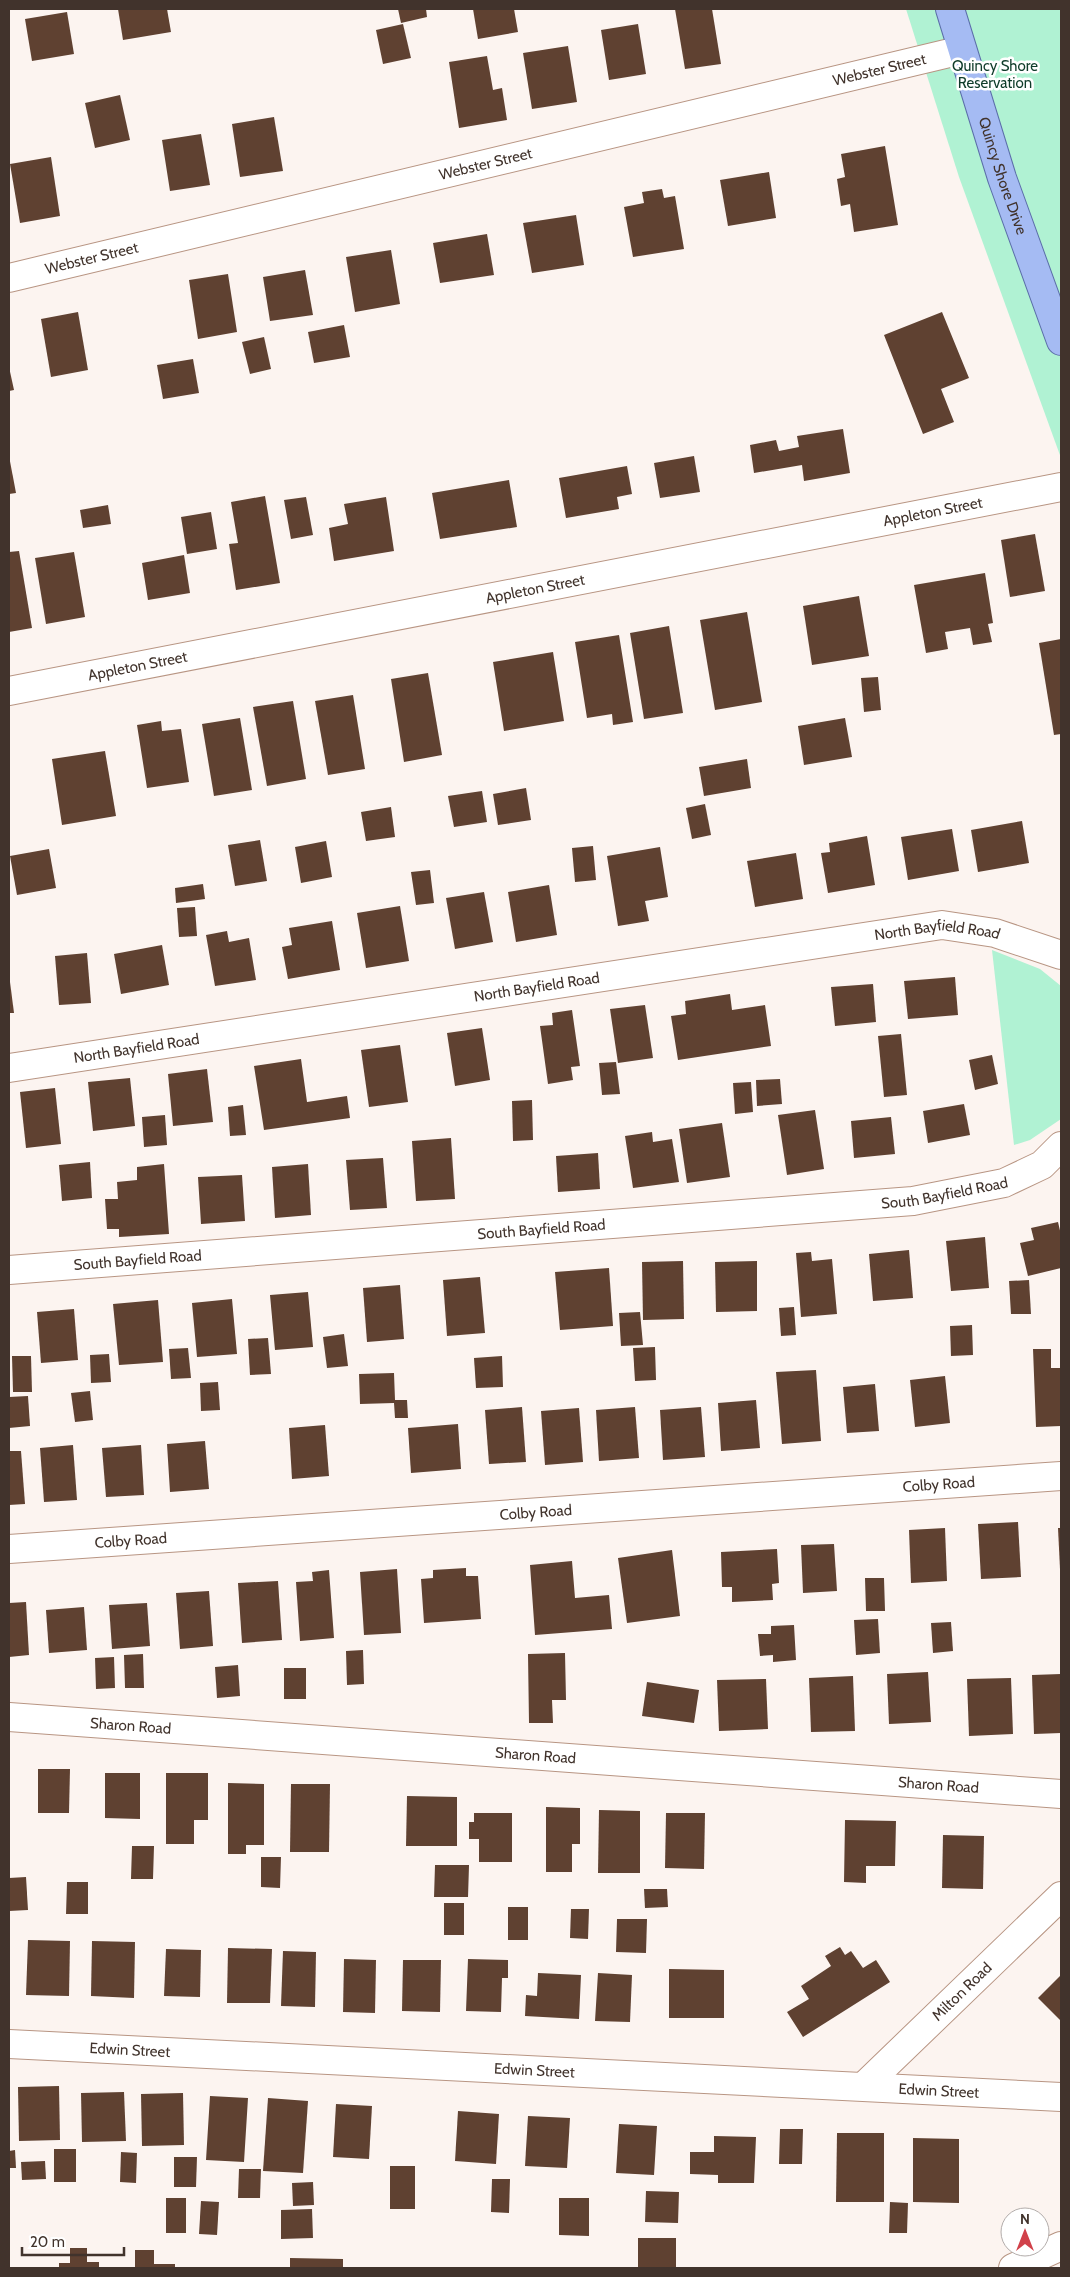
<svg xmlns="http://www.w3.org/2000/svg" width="1070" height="2277" font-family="Cabin,sans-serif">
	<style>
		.green { fill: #b0f2d3 }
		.building { fill: #5f4131 }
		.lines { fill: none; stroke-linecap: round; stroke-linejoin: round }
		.minor-casing { stroke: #b89583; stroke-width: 30 }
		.major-casing { stroke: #5b6ea8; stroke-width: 30 }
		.minor { stroke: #fff; stroke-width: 28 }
		.major { stroke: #a5bbf3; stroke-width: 28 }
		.labels { text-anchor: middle; stroke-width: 5; stroke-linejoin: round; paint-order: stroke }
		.park-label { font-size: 15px; fill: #0f3c2a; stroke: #fff }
		.street-label { font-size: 15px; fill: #41332c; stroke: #fff }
	</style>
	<rect width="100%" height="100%" fill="#fcf4f0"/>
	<!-- green -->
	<g class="green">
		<path d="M906,9H1061V458L959,177Z"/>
		<path d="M992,950L1040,969L1061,986V1119L1030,1140L1014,1145Z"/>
	</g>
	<!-- building -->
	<g class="building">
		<path d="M118,9H167L171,32L123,40Z"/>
		<path d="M398,9H426L427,17L401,23Z"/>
		<path d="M473,9H514L518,32L478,39Z"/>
		<path d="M675,9H712L721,64L685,69Z"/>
		<path d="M67,12L74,54L32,61L25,19Z"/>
		<path d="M403,24L411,58L383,64L376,30Z"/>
		<path d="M638,24L646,74L609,80L601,30Z"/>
		<path d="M568,46L577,102L532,109L523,53Z"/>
		<path d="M487,56L493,90L502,88L507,120L459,128L449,62Z"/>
		<path d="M120,95L130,140L95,148L85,103Z"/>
		<path d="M274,117L283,171L240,177L232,124Z"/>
		<path d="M201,134L210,185L170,191L162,140Z"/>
		<path d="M885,146L898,225L854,232L850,204L841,206L837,179L845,177L841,154Z"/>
		<path d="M51,157L60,216L20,223L10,164Z"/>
		<path d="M769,172L776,218L728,226L720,180Z"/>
		<path d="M662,189L664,198L675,196L684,249L633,257L624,207L644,203L642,192Z"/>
		<path d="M576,215L584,265L532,273L523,223Z"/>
		<path d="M487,234L494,275L440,283L433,243Z"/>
		<path d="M391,250L400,304L355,312L346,257Z"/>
		<path d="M305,270L313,315L270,321L263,277Z"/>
		<path d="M228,274L237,332L198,339L189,280Z"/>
		<path d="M78,312L88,370L51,377L41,319Z"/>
		<path d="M942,312L969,378L941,389L954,422L923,434L884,335Z"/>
		<path d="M344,325L350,357L314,363L308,332Z"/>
		<path d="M264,337L271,369L250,374L242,342Z"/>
		<path d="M193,359L199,393L163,399L157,365Z"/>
		<path d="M9,367L14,390L9,391Z"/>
		<path d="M843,429L850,473L804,481L802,465L754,473L750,445L776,440L779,451L799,447L797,436Z"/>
		<path d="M9,456L16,493L9,494Z"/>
		<path d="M694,456L700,492L660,498L654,463Z"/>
		<path d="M627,466L632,494L617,497L619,509L566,518L559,478Z"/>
		<path d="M509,480L517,527L440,539L432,493Z"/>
		<path d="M265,496L280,583L236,590L229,544L238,543L231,502Z"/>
		<path d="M306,497L313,535L291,539L284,500Z"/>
		<path d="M386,497L394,551L334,561L329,528L348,524L344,504Z"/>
		<path d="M108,505L111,524L83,528L80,510Z"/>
		<path d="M211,512L217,549L187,554L181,517Z"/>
		<path d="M1035,534L1045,591L1010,597L1001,540Z"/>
		<path d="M19,551L32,628L9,632V552Z"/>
		<path d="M74,552L85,617L46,624L35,558Z"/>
		<path d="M184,555L190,593L148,600L142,563Z"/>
		<path d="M985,573L993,623L988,624L992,642L973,645L970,628L945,632L948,649L926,653L914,585Z"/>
		<path d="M859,596L869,656L812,665L803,606Z"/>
		<path d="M747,612L762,702L715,710L700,620Z"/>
		<path d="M669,626L683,713L644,719L630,633Z"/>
		<path d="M619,635L633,722L613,725L612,714L587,718L575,642Z"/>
		<path d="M1061,639V734L1054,735L1039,643Z"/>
		<path d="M553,652L564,721L504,731L493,662Z"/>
		<path d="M428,673L442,755L404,762L391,679Z"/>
		<path d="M878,677L881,710L864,712L861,678Z"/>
		<path d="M353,695L365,769L328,775L315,701Z"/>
		<path d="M293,701L306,779L267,786L253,707Z"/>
		<path d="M240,718L252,790L214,796L202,724Z"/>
		<path d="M845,718L852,757L804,765L798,726Z"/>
		<path d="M161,721L162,731L181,729L189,782L147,788L137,725Z"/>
		<path d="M105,751L116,816L62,825L52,759Z"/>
		<path d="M747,759L751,788L704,796L699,767Z"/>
		<path d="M526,788L531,820L498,825L493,794Z"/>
		<path d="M482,791L487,822L454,827L448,796Z"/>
		<path d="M705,804L711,835L692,839L686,808Z"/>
		<path d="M391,807L395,837L366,841L361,812Z"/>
		<path d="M1022,821L1029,863L978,872L971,830Z"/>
		<path d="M952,829L959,871L908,880L901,837Z"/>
		<path d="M867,836L875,885L828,893L821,853L830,852L829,843Z"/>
		<path d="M260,840L267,881L235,886L228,845Z"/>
		<path d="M326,841L332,877L301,883L295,847Z"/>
		<path d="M593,846L596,880L575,882L572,848Z"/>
		<path d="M660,847L668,897L645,901L649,921L618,926L607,856Z"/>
		<path d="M49,849L56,888L17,895L10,856Z"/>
		<path d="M796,853L803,899L755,907L747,861Z"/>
		<path d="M430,870L434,903L416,905L411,872Z"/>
		<path d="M203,884L205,899L176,903L175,888Z"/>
		<path d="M549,885L557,935L516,942L508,892Z"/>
		<path d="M484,892L493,942L455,949L446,898Z"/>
		<path d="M400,906L409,961L366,968L357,913Z"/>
		<path d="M195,907L197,936L179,937L177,908Z"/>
		<path d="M332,921L340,970L288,979L282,947L292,945L289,928Z"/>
		<path d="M227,931L229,942L249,938L256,980L215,986L206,935Z"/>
		<path d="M162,945L169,985L121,994L114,954Z"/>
		<path d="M87,953L91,1003L59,1005L55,956Z"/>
		<path d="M955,977L958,1015L908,1019L904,981Z"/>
		<path d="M10,982L14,1013H9V983Z"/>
		<path d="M873,984L876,1022L835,1026L831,987Z"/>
		<path d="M730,994L732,1010L765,1005L771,1046L678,1060L671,1016L686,1014L685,1001Z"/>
		<path d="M645,1005L653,1058L618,1063L610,1009Z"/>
		<path d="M572,1010L580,1066L571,1067L573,1080L548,1084L540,1026L553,1025L552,1013Z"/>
		<path d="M482,1028L490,1080L455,1086L447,1033Z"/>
		<path d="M901,1034L907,1095L884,1097L878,1036Z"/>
		<path d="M400,1045L408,1102L369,1107L361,1050Z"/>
		<path d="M992,1055L998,1084L975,1090L969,1060Z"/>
		<path d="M301,1059L307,1102L347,1096L350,1118L264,1130L254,1066Z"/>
		<path d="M616,1062L620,1094L602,1095L599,1063Z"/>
		<path d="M207,1069L213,1122L173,1126L168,1074Z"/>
		<path d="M130,1078L135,1126L93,1131L88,1082Z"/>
		<path d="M780,1079L782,1104L757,1106L756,1080Z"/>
		<path d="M751,1082L753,1112L735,1114L733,1083Z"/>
		<path d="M55,1088L61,1144L26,1148L20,1092Z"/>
		<path d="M532,1100L533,1140L513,1141L512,1101Z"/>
		<path d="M964,1104L970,1135L928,1143L923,1111Z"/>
		<path d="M243,1105L246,1135L230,1136L228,1107Z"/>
		<path d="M815,1110L824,1169L787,1175L778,1115Z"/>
		<path d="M165,1115L167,1145L144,1147L142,1117Z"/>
		<path d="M891,1117L895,1154L854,1158L851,1121Z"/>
		<path d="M722,1123L730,1177L687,1183L679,1129Z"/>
		<path d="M652,1132L653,1142L672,1139L679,1182L633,1188L625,1136Z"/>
		<path d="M451,1138L455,1199L416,1201L412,1141Z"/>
		<path d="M598,1153L600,1189L558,1192L556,1156Z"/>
		<path d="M383,1158L387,1208L350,1210L346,1160Z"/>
		<path d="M90,1162L92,1198L62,1201L59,1165Z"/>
		<path d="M164,1164L169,1234L119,1237V1229H107L105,1199H118L117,1182L137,1180V1167Z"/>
		<path d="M308,1164L311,1215L275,1218L272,1167Z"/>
		<path d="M242,1175L245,1221L201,1224L198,1177Z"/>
		<path d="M1058,1222L1061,1235V1268L1028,1276L1020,1243L1034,1240L1031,1228Z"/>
		<path d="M985,1237L989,1288L951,1291L946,1241Z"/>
		<path d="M909,1250L913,1298L873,1301L869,1254Z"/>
		<path d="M811,1252L812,1261L832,1259L837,1314L801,1317L796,1253Z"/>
		<path d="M683,1261L684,1319L643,1320L642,1262Z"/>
		<path d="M757,1261V1311L716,1312L715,1262Z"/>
		<path d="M609,1268L613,1326L560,1330L555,1272Z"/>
		<path d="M480,1277L485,1333L447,1336L443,1280Z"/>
		<path d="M1029,1280L1031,1314H1011L1009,1281Z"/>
		<path d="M400,1285L404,1339L367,1342L363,1288Z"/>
		<path d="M308,1292L313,1347L275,1350L270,1295Z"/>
		<path d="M232,1299L237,1354L197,1357L192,1303Z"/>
		<path d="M158,1300L163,1362L119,1365L113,1304Z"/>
		<path d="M794,1307L796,1335L781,1336L779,1308Z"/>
		<path d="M74,1309L78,1360L41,1363L37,1312Z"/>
		<path d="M640,1312L643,1345L621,1346L619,1313Z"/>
		<path d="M972,1325L973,1355L951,1356L950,1326Z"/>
		<path d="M344,1334L348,1366L327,1368L323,1337Z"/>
		<path d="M268,1338L271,1374L250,1375L248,1339Z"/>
		<path d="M655,1347L656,1380L635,1381L633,1348Z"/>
		<path d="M188,1348L191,1378L171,1379L169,1349Z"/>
		<path d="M1033,1349H1051V1368H1061V1426L1036,1427Z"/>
		<path d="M109,1354L111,1382L91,1383L90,1355Z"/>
		<path d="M12,1356H31L32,1392H13Z"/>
		<path d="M502,1356L503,1387L476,1388L474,1358Z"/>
		<path d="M816,1370L821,1441L782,1444L776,1372Z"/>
		<path d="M394,1373L395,1400H407L408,1418H395L394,1403L360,1404L359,1374Z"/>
		<path d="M945,1376L950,1423L915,1427L910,1380Z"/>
		<path d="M218,1382L220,1410L201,1411L200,1383Z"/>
		<path d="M875,1384L879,1431L847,1433L843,1387Z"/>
		<path d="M90,1391L93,1420L75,1422L71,1393Z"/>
		<path d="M28,1396L30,1426L9,1428V1397Z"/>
		<path d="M756,1400L760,1448L721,1451L718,1403Z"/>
		<path d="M522,1407L526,1462L489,1464L485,1410Z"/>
		<path d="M635,1407L639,1458L599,1461L596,1410Z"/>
		<path d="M701,1407L705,1457L663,1460L660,1410Z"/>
		<path d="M579,1408L583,1462L545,1465L541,1411Z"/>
		<path d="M458,1424L461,1469L411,1473L408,1428Z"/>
		<path d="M325,1425L329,1476L292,1479L289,1428Z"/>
		<path d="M205,1441L209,1489L170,1492L167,1444Z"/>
		<path d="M73,1445L77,1500L44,1502L40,1448Z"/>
		<path d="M141,1445L144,1495L106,1497L102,1448Z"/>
		<path d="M9,1451H21L25,1504L9,1505Z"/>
		<path d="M1018,1522L1021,1577L981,1579L978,1524Z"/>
		<path d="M945,1528L947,1581L911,1583L909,1530Z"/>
		<path d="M1058,1528H1061V1569H1060Z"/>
		<path d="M834,1544L837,1591L803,1593L801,1545Z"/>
		<path d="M777,1549L779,1583L772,1584L773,1600L732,1602V1587H722L721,1552Z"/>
		<path d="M672,1550L680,1616L627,1623L618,1558Z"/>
		<path d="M572,1561L575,1598L609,1595L612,1629L535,1635L530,1565Z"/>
		<path d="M466,1568V1576H478L481,1619L424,1623L421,1579L433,1578V1570Z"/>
		<path d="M397,1569L401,1633L364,1635L360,1572Z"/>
		<path d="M329,1570L334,1638L300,1641L296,1582L313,1581L312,1572Z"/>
		<path d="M865,1578H884L885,1611H866Z"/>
		<path d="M278,1581L282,1640L242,1643L238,1583Z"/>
		<path d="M209,1591L213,1646L180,1649L176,1593Z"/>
		<path d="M26,1602L29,1655L9,1657V1603Z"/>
		<path d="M147,1603L150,1646L112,1649L109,1605Z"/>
		<path d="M84,1607L87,1650L49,1653L46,1610Z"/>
		<path d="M878,1619L880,1653L856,1655L854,1620Z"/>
		<path d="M951,1622L953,1651L933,1653L931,1623Z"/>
		<path d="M794,1625L796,1660L773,1662V1655L760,1656L758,1634H771V1626Z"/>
		<path d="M363,1650L364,1684L347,1685L346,1651Z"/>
		<path d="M565,1653L566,1700H552L553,1723H529L528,1654Z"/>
		<path d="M143,1654L144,1688H125L124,1655Z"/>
		<path d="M114,1657L115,1688L96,1689L95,1658Z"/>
		<path d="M238,1665L240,1696L217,1698L215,1667Z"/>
		<rect x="284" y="1668" width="22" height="31"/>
		<path d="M928,1672L931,1722L889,1724L887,1674Z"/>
		<path d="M1061,1674V1733L1034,1734L1032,1675Z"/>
		<path d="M853,1676L855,1731L811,1732L809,1678Z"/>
		<path d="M1011,1678L1013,1734L969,1736L967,1679Z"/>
		<path d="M766,1679L768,1729L719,1731L717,1680Z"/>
		<path d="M647,1682L699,1690L694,1723L642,1716Z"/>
		<path d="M38,1769H70L69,1813H38Z"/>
		<path d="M105,1773H140V1819L105,1818Z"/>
		<path d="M166,1773H208V1820H194V1844H166Z"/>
		<path d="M228,1783L264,1784V1845H246V1854H228Z"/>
		<path d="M291,1784H330L329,1852H290Z"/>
		<path d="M407,1796L457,1797V1846H406Z"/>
		<path d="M546,1807L580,1808V1844H572V1872H546Z"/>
		<path d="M599,1810L640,1811V1873H598Z"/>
		<path d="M474,1813H512V1862H479V1839H469V1822H474Z"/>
		<path d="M666,1813H705L704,1869L665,1868Z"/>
		<path d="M845,1820L896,1821L895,1866H866V1883L844,1882Z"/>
		<path d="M943,1835L984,1836L983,1889L942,1888Z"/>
		<path d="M132,1846H154L153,1879H131Z"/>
		<path d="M261,1857H281L280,1888L261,1887Z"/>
		<path d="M435,1865H469L468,1897H434Z"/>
		<path d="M26,1877L28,1910L9,1911V1878Z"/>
		<path d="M67,1882H88V1914H66Z"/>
		<path d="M644,1889H667L668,1907L645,1908Z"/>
		<rect x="444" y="1903" width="20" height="32"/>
		<rect x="508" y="1907" width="20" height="33"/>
		<path d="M571,1909H589L588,1939L570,1938Z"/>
		<path d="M617,1919H647L646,1953L616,1952Z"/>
		<path d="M28,1940L70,1941L69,1996L26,1995Z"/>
		<path d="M92,1941L135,1942L134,1998L91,1996Z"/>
		<path d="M840,1947L845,1955L851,1951L863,1968L876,1960L890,1982L803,2037L787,2012L809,1999L801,1986L831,1966L825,1956Z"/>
		<path d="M228,1948L272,1949L270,2003H227Z"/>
		<path d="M166,1949L201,1950L200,1997L164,1996Z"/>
		<path d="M283,1951L316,1952L315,2007L281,2006Z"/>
		<path d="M344,1959L376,1960L375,2013L343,2012Z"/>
		<path d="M468,1959L508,1960V1978H502L501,2012L466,2011Z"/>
		<path d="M403,1960H441L440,2012L402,2011Z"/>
		<path d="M669,1969L724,1970V2018H669Z"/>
		<path d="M538,1973L581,1975L579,2019L525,2016L526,1995L537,1996Z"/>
		<path d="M598,1973L632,1975L630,2022L595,2021Z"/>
		<path d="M1061,1975V2021L1038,1998Z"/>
		<path d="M59,2086L60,2140L19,2141L18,2087Z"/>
		<path d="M124,2092L126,2141L82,2142L81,2093Z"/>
		<path d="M183,2093L184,2145L142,2146L141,2094Z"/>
		<path d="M210,2096L248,2098L244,2162L206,2160Z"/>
		<path d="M268,2098L308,2101L303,2173L263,2171Z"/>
		<path d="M336,2104L372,2106L369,2159L333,2157Z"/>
		<path d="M458,2111L499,2114L496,2164L455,2161Z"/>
		<path d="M528,2116L570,2118L567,2168L525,2166Z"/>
		<path d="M619,2124L657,2126L654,2175L616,2173Z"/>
		<path d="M780,2129H803L802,2164H779Z"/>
		<path d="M837,2133H884V2202H836Z"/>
		<path d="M714,2136L756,2137L754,2183H718V2175L690,2174V2152H714Z"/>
		<path d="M913,2138L959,2139V2203L913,2202Z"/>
		<rect x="54" y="2149" width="22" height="33"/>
		<path d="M15,2150L16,2168H9V2151Z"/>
		<path d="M121,2152L137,2153L136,2183L120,2182Z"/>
		<path d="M174,2157H197L196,2187H174Z"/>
		<path d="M45,2161L46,2179L22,2180L21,2162Z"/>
		<rect x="390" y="2166" width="25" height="43"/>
		<path d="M239,2169H261L260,2198H238Z"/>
		<path d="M492,2179H510L509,2213L491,2212Z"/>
		<path d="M313,2182L314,2205L293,2206L292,2183Z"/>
		<path d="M646,2191L679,2192L678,2223L645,2222Z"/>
		<rect x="166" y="2198" width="20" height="35"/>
		<path d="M559,2198H589V2236L559,2235Z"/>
		<path d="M201,2201L219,2202L217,2235L199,2234Z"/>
		<path d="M890,2202L908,2203L907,2233H889Z"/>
		<path d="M312,2209L313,2238L281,2239V2210Z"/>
		<path d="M638,2238H676V2268L638,2267Z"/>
		<path d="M70,2248H87V2262H99V2268H59V2263H70Z"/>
		<path d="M135,2250H154V2264H175V2268H135Z"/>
		<path d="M290,2258L343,2259V2268H290Z"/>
	</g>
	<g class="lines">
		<!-- minor casing -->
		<g class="minor-casing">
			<g id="minor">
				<path id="s1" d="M9,278L962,50"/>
				<path id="s2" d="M9,691L1061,487"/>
				<path id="s3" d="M9,1068L942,925L995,933L1061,955"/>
				<path id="s4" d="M9,1270L913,1201L1004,1183L1042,1165L1061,1146"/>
				<path id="s5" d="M9,1549L1061,1476"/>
				<path id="s6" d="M9,1717L1061,1794"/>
				<path id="s7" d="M9,2044L1061,2097"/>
				<path id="s8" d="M864,2086L1061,1896"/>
				<path d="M1013,2268L1061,2246"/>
			</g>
		</g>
		<!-- major casing -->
		<g class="major-casing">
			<g id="major">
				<path id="s9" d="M950,9L1002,178L1061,341"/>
			</g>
		</g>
		<!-- minor -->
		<use href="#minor" class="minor"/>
		<!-- major -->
		<use href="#major" class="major"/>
	</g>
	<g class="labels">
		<!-- park labels -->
		<g class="park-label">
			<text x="995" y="71">Quincy Shore<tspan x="995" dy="17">Reservation</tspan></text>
		</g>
		<!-- street labels -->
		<g class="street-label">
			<text dy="5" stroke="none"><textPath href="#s1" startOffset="895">Webster Street</textPath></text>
			<text dy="5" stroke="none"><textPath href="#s1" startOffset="490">Webster Street</textPath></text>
			<text dy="5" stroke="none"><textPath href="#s9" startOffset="175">Quincy Shore Drive</textPath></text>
			<text dy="5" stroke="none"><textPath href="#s1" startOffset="85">Webster Street</textPath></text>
			<text dy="5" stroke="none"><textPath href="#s2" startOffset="941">Appleton Street</textPath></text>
			<text dy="5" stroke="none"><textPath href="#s2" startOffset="536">Appleton Street</textPath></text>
			<text dy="5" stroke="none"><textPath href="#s2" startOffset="131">Appleton Street</textPath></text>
			<text dy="5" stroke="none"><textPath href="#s3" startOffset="939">North Bayfield Road</textPath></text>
			<text dy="5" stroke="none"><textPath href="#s3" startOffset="534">North Bayfield Road</textPath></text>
			<text dy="5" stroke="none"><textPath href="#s3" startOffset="129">North Bayfield Road</textPath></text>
			<text dy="5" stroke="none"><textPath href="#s4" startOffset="939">South Bayfield Road</textPath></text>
			<text dy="5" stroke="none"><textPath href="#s4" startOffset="534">South Bayfield Road</textPath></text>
			<text dy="5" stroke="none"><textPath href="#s4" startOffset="129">South Bayfield Road</textPath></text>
			<text dy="5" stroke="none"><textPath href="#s5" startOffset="932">Colby Road</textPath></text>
			<text dy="5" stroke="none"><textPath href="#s5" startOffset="528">Colby Road</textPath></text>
			<text dy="5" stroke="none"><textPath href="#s5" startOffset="122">Colby Road</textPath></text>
			<text dy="5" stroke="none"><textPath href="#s6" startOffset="122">Sharon Road</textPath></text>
			<text dy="5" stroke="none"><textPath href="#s6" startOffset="528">Sharon Road</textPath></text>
			<text dy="5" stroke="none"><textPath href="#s6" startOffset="932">Sharon Road</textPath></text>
			<text dy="5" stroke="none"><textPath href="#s8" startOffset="136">Milton Road</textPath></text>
			<text dy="5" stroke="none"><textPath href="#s7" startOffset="121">Edwin Street</textPath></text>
			<text dy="5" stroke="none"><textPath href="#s7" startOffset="526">Edwin Street</textPath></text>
			<text dy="5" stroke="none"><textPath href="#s7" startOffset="931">Edwin Street</textPath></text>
		</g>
	</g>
	<!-- border -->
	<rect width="1070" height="2277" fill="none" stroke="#41332c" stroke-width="20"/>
	<!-- north arrow -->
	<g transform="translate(1025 2232)"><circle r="24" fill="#ffffff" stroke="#b3adab"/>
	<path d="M0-4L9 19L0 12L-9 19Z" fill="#d1414a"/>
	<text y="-8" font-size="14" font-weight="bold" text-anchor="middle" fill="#41332c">N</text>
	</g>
	<!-- scale -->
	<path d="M22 2247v8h102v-8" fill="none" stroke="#41332c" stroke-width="2.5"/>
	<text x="30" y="2247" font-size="15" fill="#41332c" stroke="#ffffff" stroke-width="4" paint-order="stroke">20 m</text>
</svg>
